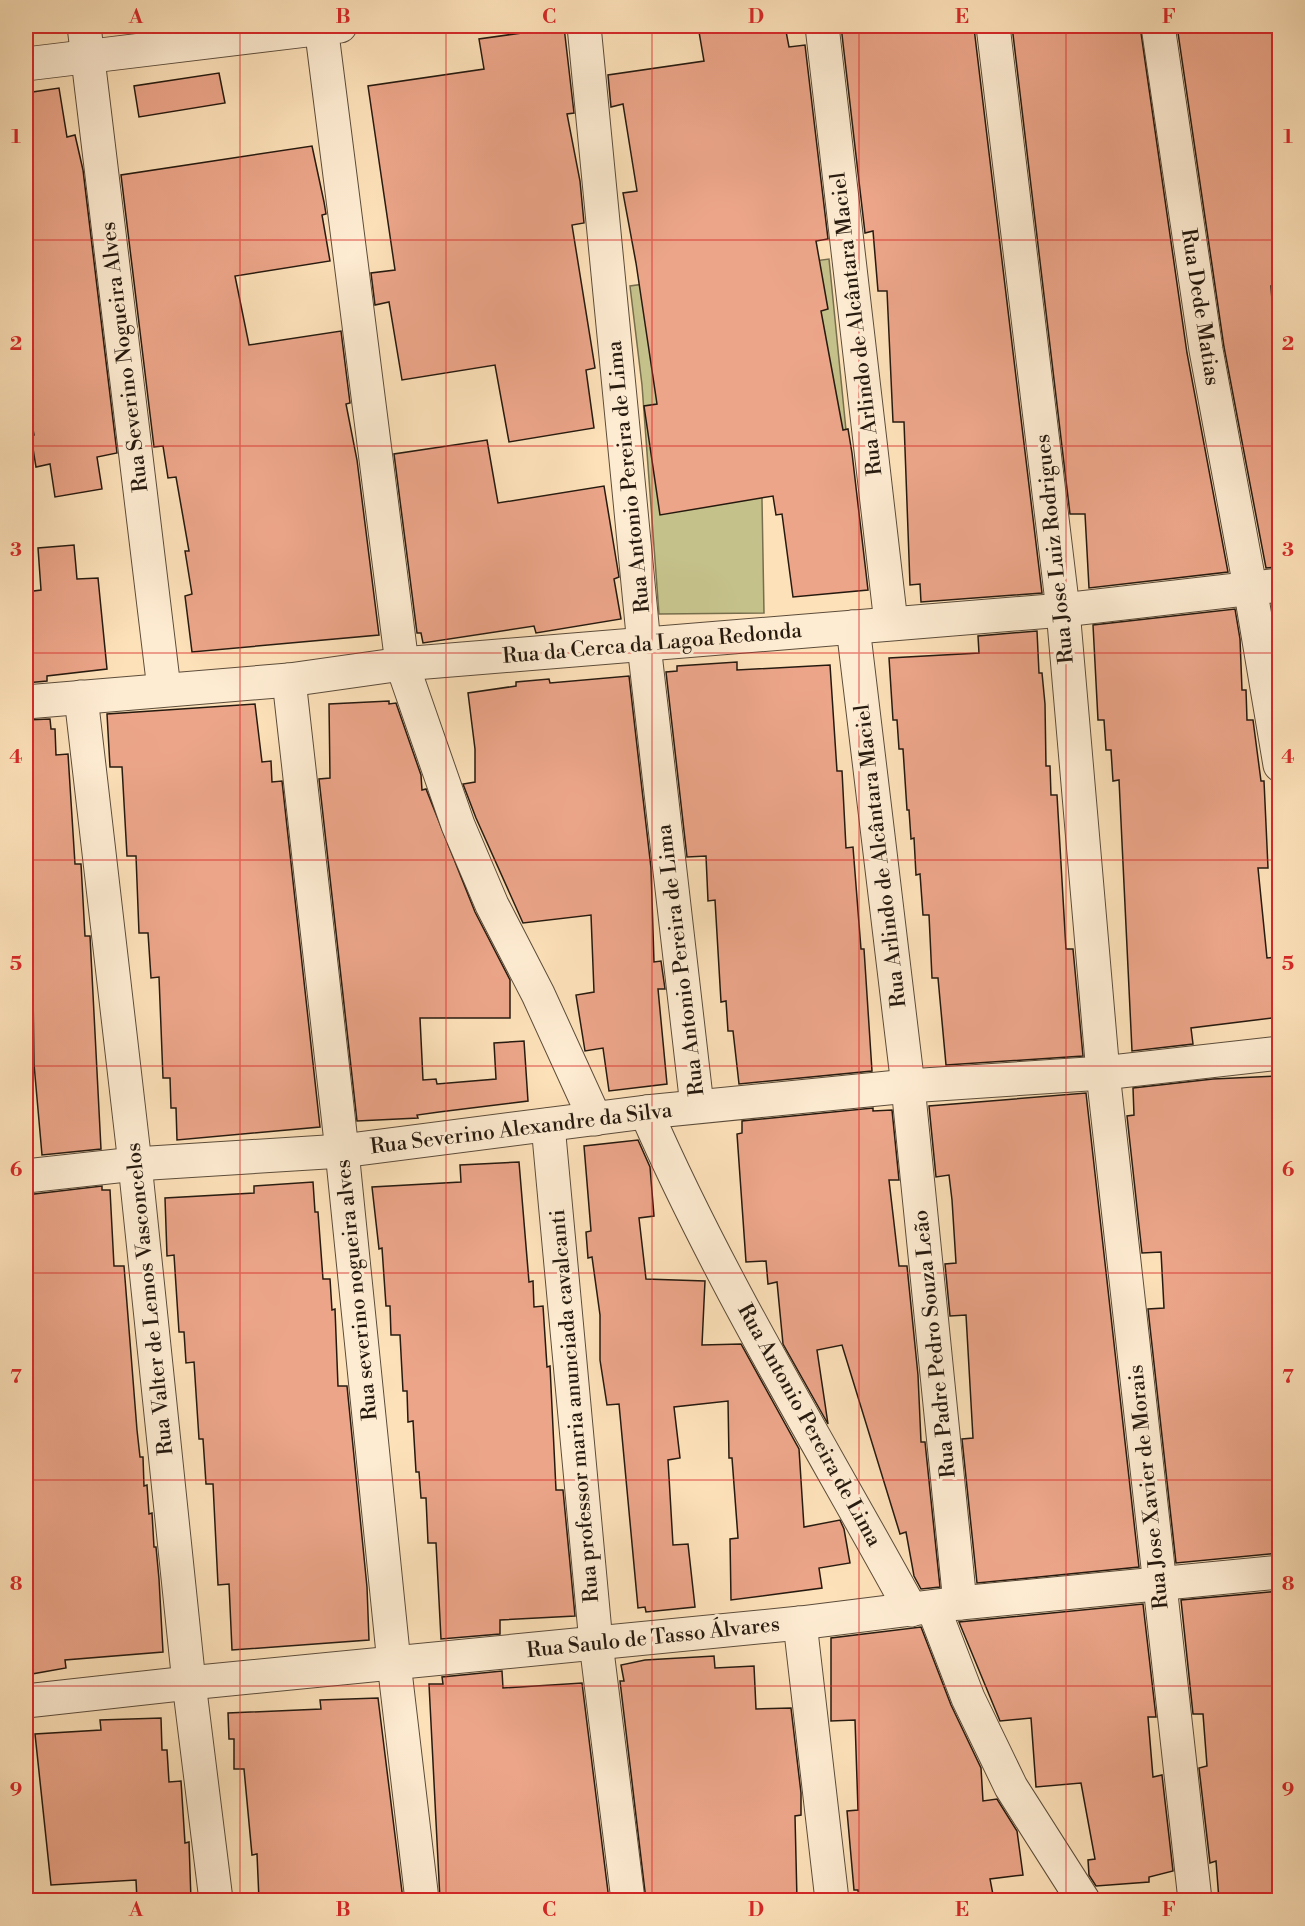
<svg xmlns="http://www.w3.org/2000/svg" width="1305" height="1926" font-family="'Libre Bodoni',serif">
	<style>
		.green { fill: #c5c18b; stroke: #766e4d; stroke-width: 1.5 }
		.building { fill: #eca589; stroke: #261a0f; stroke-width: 1.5 }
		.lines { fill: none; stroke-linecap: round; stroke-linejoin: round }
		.minor-casing { stroke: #5c4c3a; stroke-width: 35 }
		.minor { stroke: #feecd2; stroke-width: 33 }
		.grid { fill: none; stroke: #d62828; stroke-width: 1.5; stroke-opacity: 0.55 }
		.labels { text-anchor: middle; stroke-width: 6; stroke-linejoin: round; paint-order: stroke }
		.street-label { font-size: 21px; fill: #261a0f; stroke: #feecd2 }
		.neatline { fill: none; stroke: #d62828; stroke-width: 2 }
		.grid-label { font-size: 20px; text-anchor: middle; font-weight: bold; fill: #d62828 }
	</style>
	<rect width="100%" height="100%" fill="#fde1b9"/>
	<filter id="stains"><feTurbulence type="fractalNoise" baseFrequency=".00333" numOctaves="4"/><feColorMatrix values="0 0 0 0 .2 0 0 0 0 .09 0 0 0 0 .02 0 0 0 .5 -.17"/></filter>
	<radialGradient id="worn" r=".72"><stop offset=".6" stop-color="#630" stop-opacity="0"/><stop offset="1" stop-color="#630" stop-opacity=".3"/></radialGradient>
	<!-- green -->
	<path class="green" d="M829,259L846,430L761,443L764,613L659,614L642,385L630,286Z"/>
	<!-- building -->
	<g class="building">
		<path d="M698,26H785L789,47L805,45L828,239L816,241L828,309L821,311L843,430L848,429L852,453L868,590L793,597L782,514L776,515L773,496L660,515L644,406L657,404L636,263L623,193L637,191L623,104L611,107L608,75L704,61Z"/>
		<path d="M841,26L974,28L1042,593L921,602L920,584L910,585L904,422H893L887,291H878L873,231L865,233Z"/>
		<path d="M1012,26H1140L1187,353L1228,572L1089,588L1085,514H1070Z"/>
		<path d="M1177,26H1280V286H1271L1275,344H1280V567L1266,568L1224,347Z"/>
		<path d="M564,27L574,113L567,114L580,181L584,223L572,225L595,368L586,370L594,428L509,442L495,365L402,380L389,302L375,305L371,273L395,270L368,86L484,69L479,39Z"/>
		<path d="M219,73L225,103L139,117L134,86Z"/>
		<path d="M59,88L67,137L75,135L83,170L117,453L97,457L102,489L55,497L50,464L36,467L31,436L34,435L26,391L31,390L26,356V93Z"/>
		<path d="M312,146L324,202L326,214L322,215L330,261L235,276L249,345L341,331L350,403L346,404L357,460L379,635L192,652L185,596L192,594L185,551H189L176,477L168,478L163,446L154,447L121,175Z"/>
		<path d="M487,440L498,503L604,486L619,577L614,579L621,619L536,633L534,626L423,643L421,633H417L394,454Z"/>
		<path d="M74,545L77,579L98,578L107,669L47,676V681L26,683V592L41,590L38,548Z"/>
		<path d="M1280,604V636H1277L1272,605Z"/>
		<path d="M1235,609L1240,639L1242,690H1246L1247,720H1253L1261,781H1264L1268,868H1258L1267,958L1278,957L1280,1017L1191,1028L1193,1044L1132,1051L1119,780L1113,781L1111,750H1106L1104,720H1098L1093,625Z"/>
		<path d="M1037,631L1039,673H1042L1045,704L1046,766H1050L1051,795H1057L1066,949H1073L1083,1056L946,1065L938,978H932L929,915H923L920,874L916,875L914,838L911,839L909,810H907L903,749H899L897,720H893L889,658L979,653L978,636Z"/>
		<path d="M737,662V670L830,665L837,771H842L846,848L853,847L861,949H864L872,1071L739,1084L733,1031H728L726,1001L721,1002L715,900L708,901L706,856L687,857L666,672L677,671V666Z"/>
		<path d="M629,676L651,868L654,962L661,961L665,989H658L667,1084L609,1091L603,1048L585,1051L576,995L594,992L591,915L523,923L476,818L463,784L475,782V749L468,693L516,686V682L549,679L550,683Z"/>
		<path d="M389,701V704L396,703L421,775L422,790L426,789L475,912L510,980V1018H420L423,1080L436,1079L437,1084L496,1079L494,1043L524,1041L528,1101L439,1112L417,1115L418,1118L357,1121L319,779L330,778L329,704Z"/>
		<path d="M255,704L262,762L271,761L272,782L282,781L320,1127L177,1140L176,1108H171L170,1078H163L159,977L151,978L148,933H139L136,856H127L122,767H110L107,714Z"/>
		<path d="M50,719L51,729H55L56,755L68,754L75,864H81L85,936H90L101,1149L42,1155L34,1064L32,919L27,920L26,898V720Z"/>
		<path d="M1276,1076L1277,1106H1280V1553L1176,1563L1148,1309L1164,1308L1161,1252L1142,1253L1127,1116L1134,1115L1133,1088L1213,1079Z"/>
		<path d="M1086,1093L1139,1567L977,1583L962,1439L973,1438L966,1315L950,1316L945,1264L956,1263L952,1200L949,1175L936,1177L929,1106Z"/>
		<path d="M873,1108V1111L892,1110L899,1180H889L899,1266H907L918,1375L921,1442H925L940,1587L921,1589L914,1576L906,1532L900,1534L842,1345L817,1350L828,1424L783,1344L777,1282L768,1284L766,1261L746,1262L737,1134L742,1133V1121Z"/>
		<path d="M638,1140L650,1167L654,1216L639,1218L646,1279L705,1281L702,1345L741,1344L799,1449L804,1527L840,1520L844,1529L850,1563L819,1568L822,1588L731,1600L730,1539L738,1538L732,1458H729L728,1401L674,1407L680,1458L668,1460L673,1545L688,1544L695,1607L646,1612L645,1607L638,1608L619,1404L607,1405L600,1360V1315L592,1257L588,1258L586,1232L591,1231L584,1146Z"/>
		<path d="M519,1162L529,1282L533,1281L534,1307L543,1306L547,1367L550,1366L556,1490H563L575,1616L500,1620V1634L441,1639L436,1543H428L426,1498H421L419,1472H416L413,1421L408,1422L407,1391H403L400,1335H391L390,1306H386L382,1248L379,1249L372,1187L461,1182L460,1165Z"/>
		<path d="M313,1182L315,1212H318L323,1279H330L332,1310L335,1309L338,1386H347L367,1587L369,1640L232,1650L229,1584L218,1585L213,1484H206L203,1439H199L194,1362L186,1363L184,1332H179L174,1255L167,1256L165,1198L254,1193V1186Z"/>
		<path d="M102,1186V1190H110L114,1266H124L137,1430L140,1457H143L144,1486L147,1485L149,1514L152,1513L154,1547H156L159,1579L163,1652L65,1660L66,1668L26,1675V1195Z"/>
		<path d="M1280,1591V1801H1274L1280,1900H1219L1216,1861L1210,1863L1199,1768L1207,1766L1203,1714H1193L1181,1600Z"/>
		<path d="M1143,1604L1156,1717H1148L1153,1777L1162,1775L1173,1871L1149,1877V1882L1096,1886L1089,1875L1088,1860L1095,1859L1081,1783L1036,1787L1031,1718L1000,1721L959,1622Z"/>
		<path d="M921,1627L951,1705L981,1768L983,1801L997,1799L1017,1831L1023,1875L990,1879L994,1900H859L858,1890H854L847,1811L858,1810L855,1720L831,1721V1638Z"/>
		<path d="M714,1656L715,1668L754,1666L756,1709L791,1708L801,1793V1815L795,1816L797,1900H646L620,1681H624L621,1665L645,1660Z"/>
		<path d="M502,1671L503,1688L582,1683L609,1900H440L429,1684H443L442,1677Z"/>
		<path d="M378,1698L403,1900H259L257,1854L252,1855L244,1769H234V1739H229L228,1713L321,1709L320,1700Z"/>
		<path d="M161,1718L162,1750H167L169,1782L181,1781L185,1843L189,1842L191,1900H137L136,1880L51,1885L35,1734L101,1730L100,1720Z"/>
	</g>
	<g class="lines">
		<!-- minor casing -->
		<g class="minor-casing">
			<g id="minor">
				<path d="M84,26L164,689"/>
				<path d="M321,26L402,664L458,825L492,905L538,994L595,1119"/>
				<path d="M584,26L644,645L697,1106"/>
				<path d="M822,26L891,623"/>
				<path d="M993,26L1063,610L1103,1073L1195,1900"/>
				<path d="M1158,26L1206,350L1250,587L1280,765"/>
				<path d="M26,64L340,26"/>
				<path d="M853,627L908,1086L960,1603"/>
				<path d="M289,680L342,1151L394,1663L422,1900"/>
				<path d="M81,697L135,1164L189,1683L216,1900"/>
				<path d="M26,702L289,680L402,664L1063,610L1280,585"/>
				<path d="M646,1112C721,1284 821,1445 911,1610"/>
				<path d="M548,1125L596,1643L628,1900"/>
				<path d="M26,1176L135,1164L342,1151L646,1112L908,1086L1103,1073L1280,1053"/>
				<path d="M933,1607L968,1698L1011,1787L1083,1900"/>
				<path d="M800,1623L832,1900"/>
				<path d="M26,1701L189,1683L800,1623L960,1603L1280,1572"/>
			</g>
		</g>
		<!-- minor -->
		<use href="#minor" class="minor"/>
	</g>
	<!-- grid -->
	<path class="grid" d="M240,26V1900M446,26V1900M652,26V1900M859,26V1900M1066,26V1900M26,240H1280M26,446H1280M26,653H1280M26,860H1280M26,1066H1280M26,1273H1280M26,1480H1280M26,1686H1280"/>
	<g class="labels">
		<!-- street labels -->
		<g class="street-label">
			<text transform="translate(1201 307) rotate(81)" y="7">Rua Dede Matias</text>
			<text transform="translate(856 324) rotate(-97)" y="7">Rua Arlindo de Alcântara Maciel</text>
			<text transform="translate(124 357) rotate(-97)" y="7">Rua Severino Nogueira Alves</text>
			<text transform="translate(628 477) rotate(-96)" y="7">Rua Antonio Pereira de Lima</text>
			<text transform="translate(1054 549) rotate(-96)" y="7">Rua Jose Luiz Rodrigues</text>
			<text transform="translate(652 643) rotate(-5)" y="7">Rua da Cerca da Lagoa Redonda</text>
			<text transform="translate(880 856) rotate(-97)" y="7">Rua Arlindo de Alcântara Maciel</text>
			<text transform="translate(680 960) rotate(-97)" y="7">Rua Antonio Pereira de Lima</text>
			<text transform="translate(521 1128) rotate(-7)" y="7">Rua Severino Alexandre da Silva</text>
			<text transform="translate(356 1290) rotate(-96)" y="7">Rua severino nogueira alves</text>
			<text transform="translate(149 1299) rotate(-96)" y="7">Rua Valter de Lemos Vasconcelos</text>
			<text transform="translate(934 1344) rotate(-96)" y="7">Rua Padre Pedro Souza Leão</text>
			<text transform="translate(574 1406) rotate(-95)" y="7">Rua professor maria anunciada cavalcanti</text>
			<text transform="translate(810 1425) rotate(61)" y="7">Rua Antonio Pereira de Lima</text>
			<text transform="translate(1148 1487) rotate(-96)" y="7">Rua Jose Xavier de Morais</text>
			<text transform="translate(653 1637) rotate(-6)" y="7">Rua Saulo de Tasso Álvares</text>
		</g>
	</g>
	<!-- margin -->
	<rect width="1305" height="1926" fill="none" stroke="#fde1b9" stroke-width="66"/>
	<rect x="33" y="33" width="1239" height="1860" class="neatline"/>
	<g class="grid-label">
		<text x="136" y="23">A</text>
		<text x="343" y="23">B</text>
		<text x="549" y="23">C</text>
		<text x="756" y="23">D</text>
		<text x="962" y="23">E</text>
		<text x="1169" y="23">F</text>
		<text x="16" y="143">1</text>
		<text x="1288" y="143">1</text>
		<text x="16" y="350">2</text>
		<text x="1288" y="350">2</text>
		<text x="16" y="556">3</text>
		<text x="1288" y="556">3</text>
		<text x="16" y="763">4</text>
		<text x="1288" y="763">4</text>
		<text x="16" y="970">5</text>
		<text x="1288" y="970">5</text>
		<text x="16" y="1176">6</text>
		<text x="1288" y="1176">6</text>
		<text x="16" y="1383">7</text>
		<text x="1288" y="1383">7</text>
		<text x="16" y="1590">8</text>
		<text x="1288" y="1590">8</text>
		<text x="16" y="1796">9</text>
		<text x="1288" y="1796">9</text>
		<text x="136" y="1916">A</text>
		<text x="343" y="1916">B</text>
		<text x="549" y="1916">C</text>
		<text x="756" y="1916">D</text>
		<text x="962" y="1916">E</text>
		<text x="1169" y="1916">F</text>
	</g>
	<rect width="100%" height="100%" filter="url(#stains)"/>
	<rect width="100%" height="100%" fill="url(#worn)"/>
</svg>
